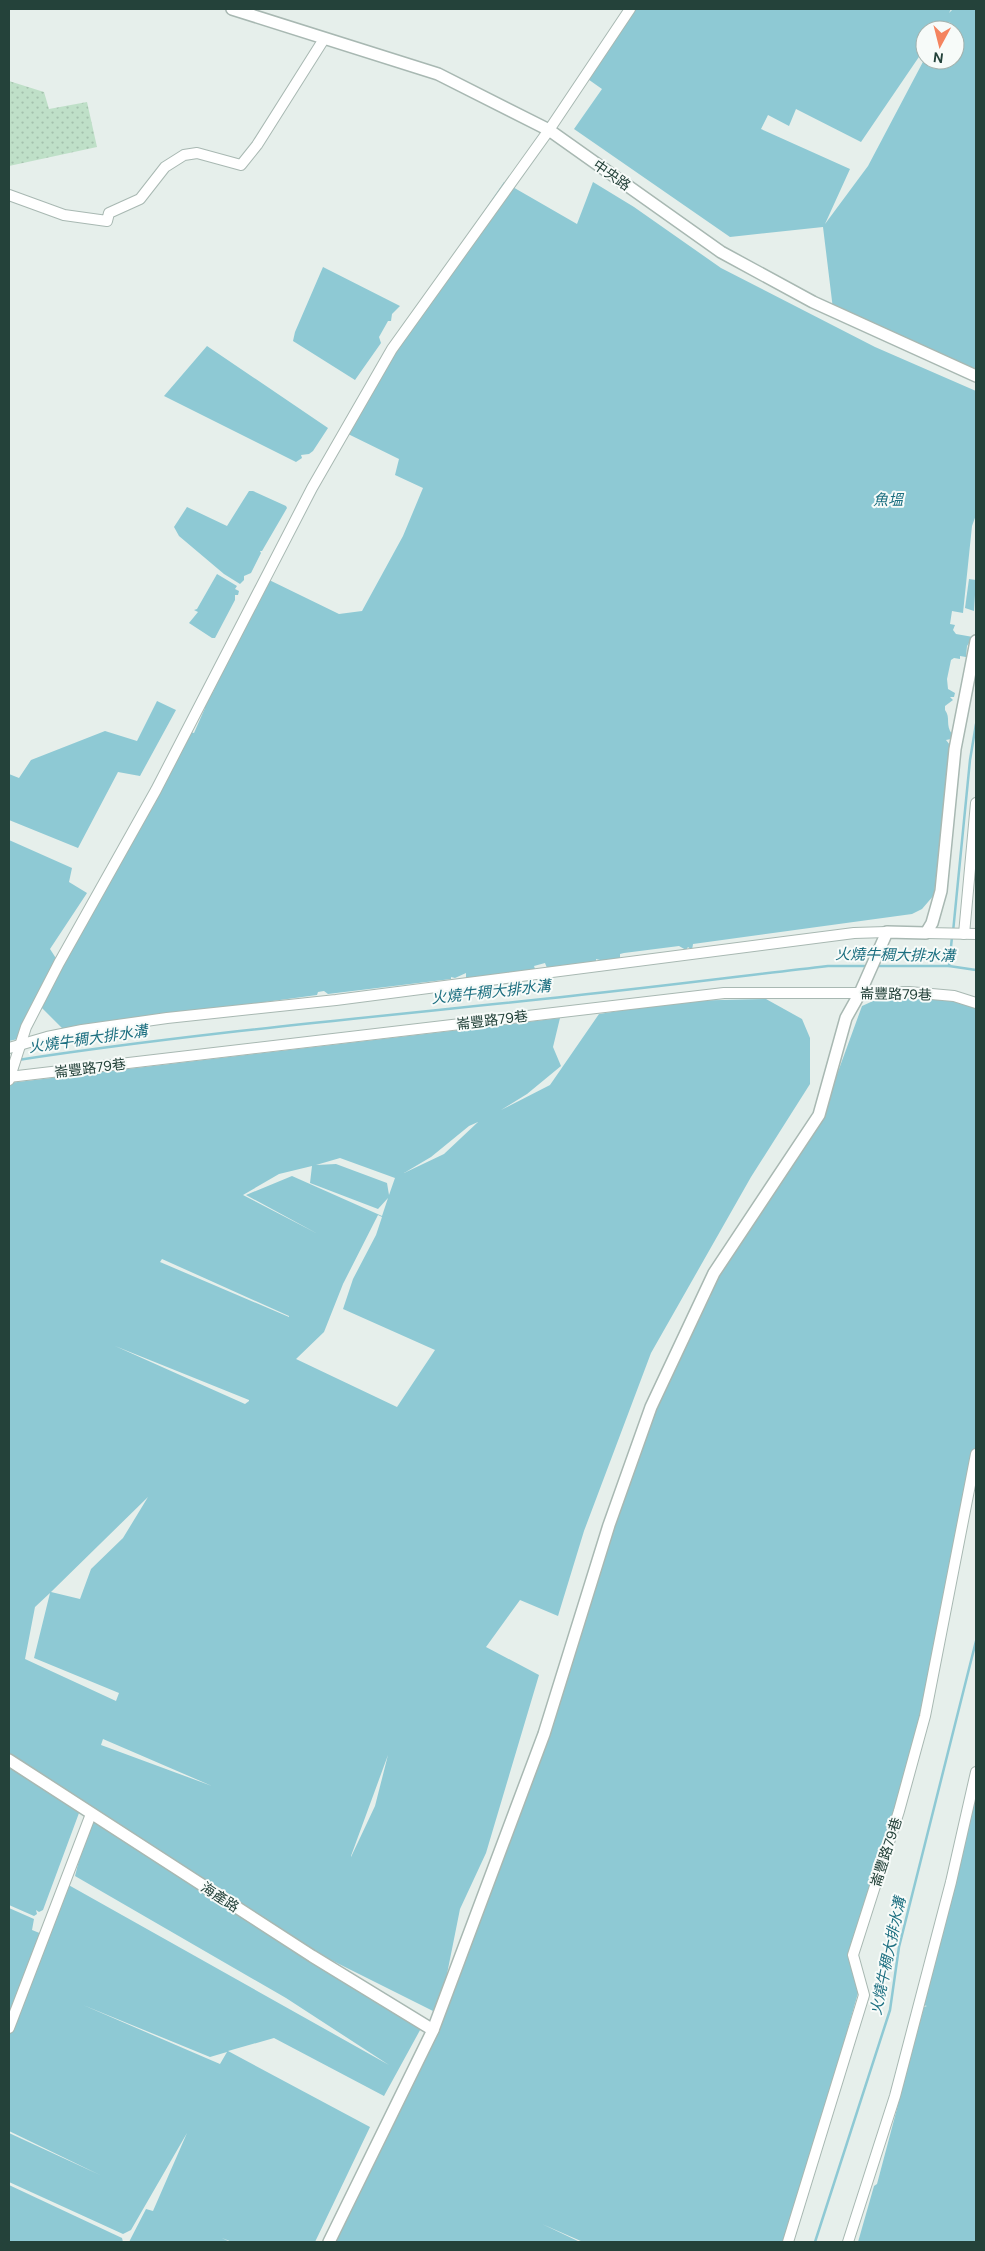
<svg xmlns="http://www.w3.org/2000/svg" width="985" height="2251" font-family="'DM Sans','Noto Sans TC',sans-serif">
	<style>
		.green { fill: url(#green-dots) }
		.water { fill: #8ec9d4; fill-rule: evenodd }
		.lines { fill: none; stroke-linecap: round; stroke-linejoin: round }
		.stream { stroke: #8ec9d4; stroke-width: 2.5 }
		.minor-casing { stroke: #a8b8b2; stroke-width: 12 }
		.tertiary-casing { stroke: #a8b8b2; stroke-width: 14 }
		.minor { stroke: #fff; stroke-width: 10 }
		.tertiary { stroke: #fff; stroke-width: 11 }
		.labels { text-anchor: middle; stroke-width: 4; stroke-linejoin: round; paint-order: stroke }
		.street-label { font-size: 14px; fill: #24423a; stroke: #f7fbf9 }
		.water-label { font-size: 15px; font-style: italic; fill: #1c6f80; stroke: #f7fbf9 }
	</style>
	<defs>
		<pattern id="green-dots" width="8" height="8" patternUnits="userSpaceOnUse" patternTransform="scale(1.25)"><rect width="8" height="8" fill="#bfe0c8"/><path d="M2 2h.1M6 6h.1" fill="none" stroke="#a4c1ad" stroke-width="1.8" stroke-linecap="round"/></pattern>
	</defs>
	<rect width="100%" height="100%" fill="#e6efeb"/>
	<!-- green -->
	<path class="green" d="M9,81L44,92L49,109L87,102L97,147L9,166Z"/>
	<!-- water -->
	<g class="water">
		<path d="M632,9H951L949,13L953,9H976V374L833,309L823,227L730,237L574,129L602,89L585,77ZM942,22L939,30H955V60H925V58L868,166L825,224L850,169L761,129L768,115L789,126L796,109L861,142L925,48V30H937Z"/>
		<path d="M504,182L577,224L593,182L634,207L721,268L875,347L976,391V515L972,526L963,613L952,611L950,624L955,625L953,630L956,634L973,637L967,646L966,657L960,656V659L954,658L951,660L947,679L948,689L955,693L954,697H950L953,700L945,706V710C951,718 945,725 952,734L951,739L946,740L950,745L934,895L922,909L912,914L693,944L692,950L688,947L686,950L679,946L624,953L620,954V959L600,962V960L596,959V962L547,968L545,963L534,966L535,969L466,978V973L455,978L451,977V979L328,994L324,991L318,992L317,995L63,1029L39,1005L182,730L194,733L205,708L204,707L208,695L211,696V691L213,692L220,677L261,576L339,614L362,611L403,536L423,488L395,475L399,459L344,432L392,345Z"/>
		<path d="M323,267L400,306L392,314L391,321H388L379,337L381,343L355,380L293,341L295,332Z"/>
		<path d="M207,346L328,428L313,451L309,454L301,455L302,458L296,462L164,396Z"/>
		<path d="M249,491H253L286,506L287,508L262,551H260L261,553L251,573L244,576V580L240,584L224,574L179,536L174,527L187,507L227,526Z"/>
		<path d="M217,574L237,586L235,589L239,591L238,595H235V600L215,638H212L189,623L198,612L194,610L197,609Z"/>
		<path d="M969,579L976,580L974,611L965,608Z"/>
		<path d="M157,701L176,710L140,776L118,772L78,848L9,820V774L19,778L31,760L105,731L137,741Z"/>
		<path d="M9,840L72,868L69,882L87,893L50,949L59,963L22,1038L9,1041Z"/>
		<path d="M893,992L976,1002V1445L925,1702L900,1793L849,1952L858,1993L827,2102L783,2242H583L542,2224L580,2242H336L439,2014L323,1956L425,2021L384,2096L274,2038L228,2051L370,2127L315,2242H232L222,2238L230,2242H129L146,2209L153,2211L187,2133L131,2230L123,2234L9,2182V2133L100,2175L9,2131V1908L34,1919L32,1930L42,1934L65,1883L389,2065L286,1998L75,1876L91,1814L9,1755V1083L560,1018L553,1047L561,1066L527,1094L501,1110L550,1085L599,1014L637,1008L639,1002L766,999L802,1019L810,1038V1084L751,1177L651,1353L584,1531L558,1616L520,1600L486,1647L539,1675L486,1853L460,1909L440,2009L536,1756L637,1446L711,1295L702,1290L831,1091L862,1006ZM478,1122L444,1154L404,1173L431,1157L469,1126ZM340,1158L395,1178L389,1195L387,1183L336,1164L316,1165ZM312,1166L310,1183L378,1209L388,1198L382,1216L292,1176L246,1195L318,1234L243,1195L279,1174ZM378,1215L382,1217L376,1235L353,1279L343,1309L435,1350L397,1407L296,1359L324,1332L343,1284ZM162,1259L289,1316V1317L160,1262ZM115,1346L249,1400V1401L245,1404ZM148,1497L123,1538L91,1569L80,1599L51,1592ZM50,1593L34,1658L119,1693L116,1701L25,1659L35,1607ZM103,1739L212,1786L101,1745ZM388,1755L375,1806L351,1857V1856ZM83,2005L210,2057L227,2052L220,2064Z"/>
		<path d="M9,1766L79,1813L43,1910L39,1912L36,1910L37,1914L34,1916L9,1905Z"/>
		<path d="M976,1789V2242H858L874,2186L877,2184L924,2007L927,2006L923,2005Z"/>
		<path d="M9,2185L122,2238L123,2242H9Z"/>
	</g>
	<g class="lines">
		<!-- stream -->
		<g class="stream">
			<path d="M953,932L970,760L976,724"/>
			<path d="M877,966H949L976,970"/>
			<path d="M949,966L952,937"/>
			<path d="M18,1060C202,1032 387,1016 571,996C657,987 742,976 828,966H869"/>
			<path d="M815,2242L890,2010L899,1947L976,1641"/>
		</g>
		<!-- minor casing -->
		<g class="minor-casing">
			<g id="minor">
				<path d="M9,195L64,215L107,221L109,213L140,199L165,167L184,155L197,153L241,165L257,145L324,39"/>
				<path d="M926,933L976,934"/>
				<path d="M964,934L976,803"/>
				<path d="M9,1048L47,1037L82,1030L167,1018L336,1000L854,933L887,932"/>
				<path d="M9,1077L724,993H860L909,992L954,996L976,1003"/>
				<path d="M9,1080L26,1027L59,963L156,790L312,488L392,349L549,130L630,9"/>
				<path d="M9,2028L91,1814"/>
				<path d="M788,2242L864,1995L853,1955L899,1811L925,1716L976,1454"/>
				<path d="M848,2242L895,2096L951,1882L976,1772"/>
			</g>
		</g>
		<!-- tertiary casing -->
		<g class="tertiary-casing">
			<g id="tertiary">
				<path d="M232,9L438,74L549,130L721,252L813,302L976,376"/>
				<path d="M9,1760L312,1956L433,2030"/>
				<path d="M329,2242L433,2030L544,1734L609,1525L651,1407L714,1273L819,1115L846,1018L860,993L887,932L926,933L932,923L941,891L955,749L976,641"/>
			</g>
		</g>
		<!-- minor -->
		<use href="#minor" class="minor"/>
		<!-- tertiary -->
		<use href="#tertiary" class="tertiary"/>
	</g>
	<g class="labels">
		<!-- street labels -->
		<g class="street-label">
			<text transform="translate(612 175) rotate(35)" y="5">中央路</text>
			<text transform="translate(896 994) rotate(1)" y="5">崙豐路79巷</text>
			<text transform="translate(492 1020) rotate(-7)" y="5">崙豐路79巷</text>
			<text transform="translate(90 1068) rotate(-7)" y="5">崙豐路79巷</text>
			<text transform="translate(886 1852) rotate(-72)" y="5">崙豐路79巷</text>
			<text transform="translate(220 1897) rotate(33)" y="5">海產路</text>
		</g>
		<!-- water labels -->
		<g class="water-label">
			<text x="888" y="505">魚塭</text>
			<text transform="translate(895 955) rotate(1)" y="5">火燒牛稠大排水溝</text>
			<text transform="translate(491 992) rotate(-6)" y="5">火燒牛稠大排水溝</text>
			<text transform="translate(88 1039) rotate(-8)" y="5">火燒牛稠大排水溝</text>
			<text transform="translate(888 1956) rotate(-78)" y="5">火燒牛稠大排水溝</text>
		</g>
	</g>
	<!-- border -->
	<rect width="985" height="2251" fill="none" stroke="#24423a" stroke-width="20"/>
	<!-- north arrow -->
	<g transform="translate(940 45) rotate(187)"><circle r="24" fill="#f7fbf9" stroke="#a3b1ad"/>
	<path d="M0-4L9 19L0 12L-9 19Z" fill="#f4845f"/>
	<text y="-8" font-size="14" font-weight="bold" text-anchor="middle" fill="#24423a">N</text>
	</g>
</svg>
